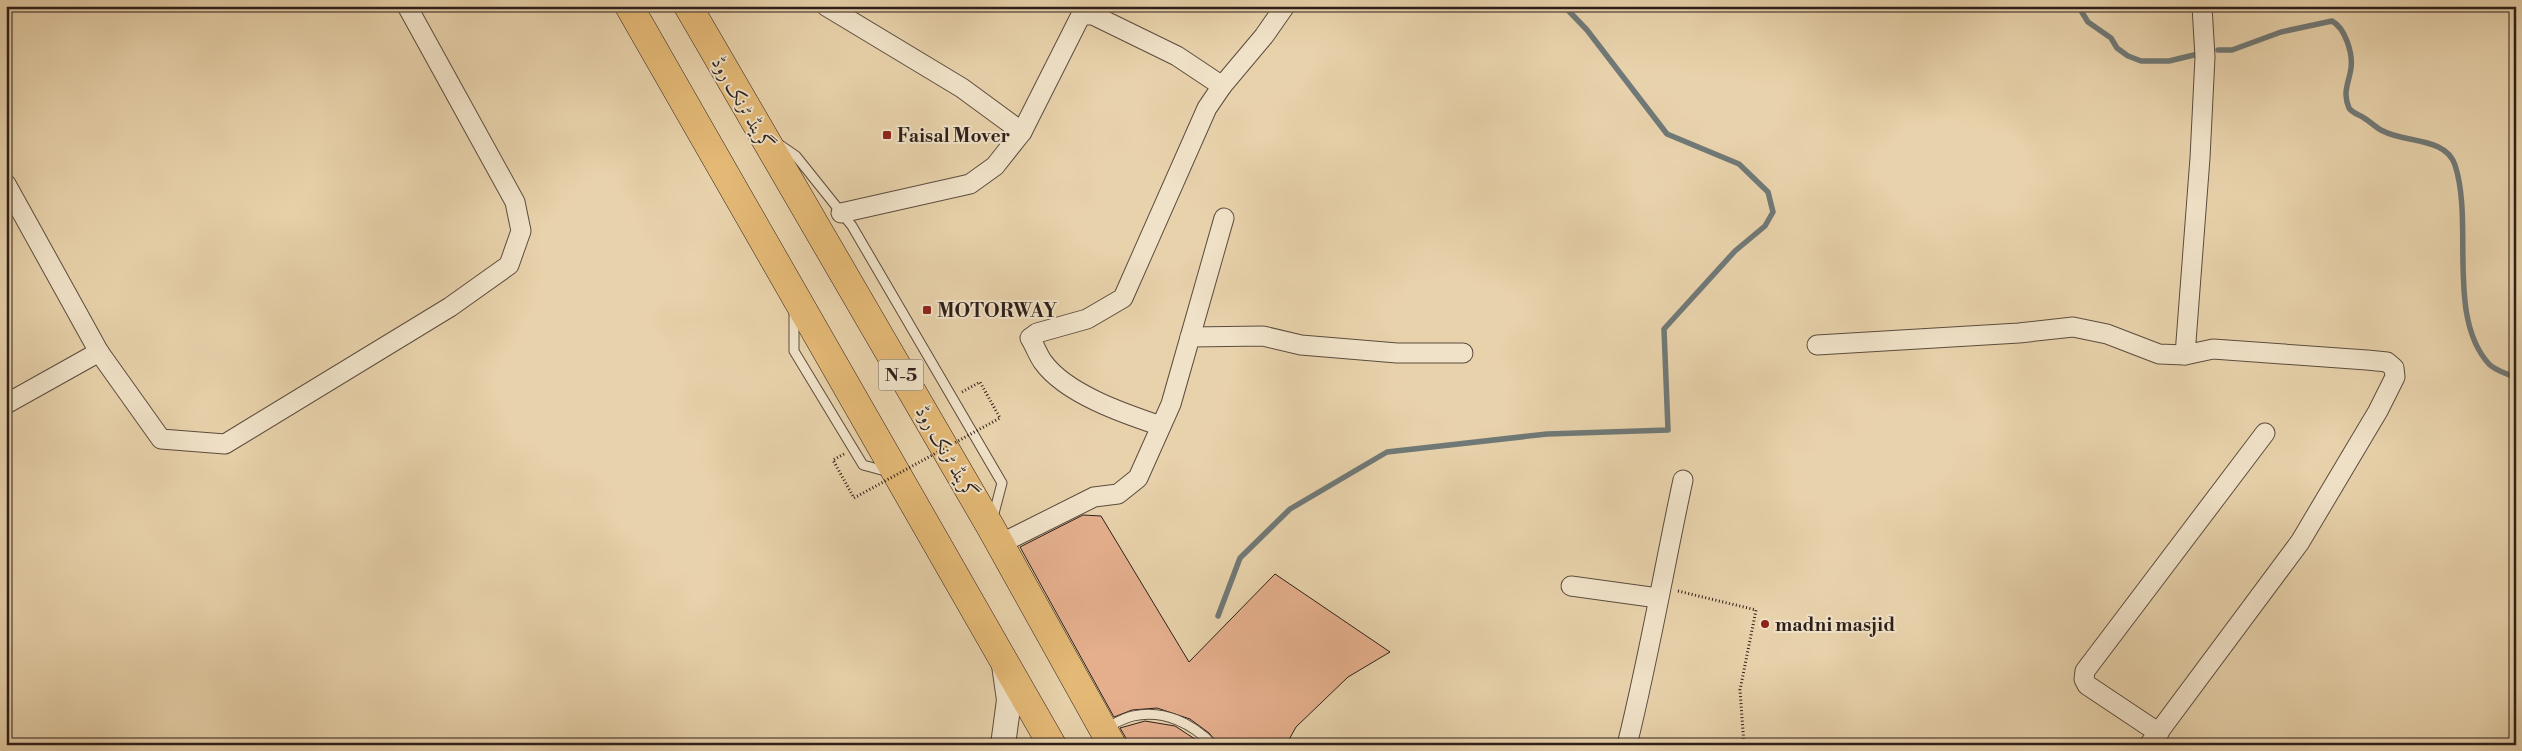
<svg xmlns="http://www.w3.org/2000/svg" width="2522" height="751" font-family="'Libre Bodoni',Amiri,serif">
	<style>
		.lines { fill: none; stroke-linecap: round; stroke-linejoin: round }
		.stream { stroke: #707977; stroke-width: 5.5 }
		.building { fill: #e5af8d; stroke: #2d1f1a }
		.service-casing { stroke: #5c4c3e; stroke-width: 11 }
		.minor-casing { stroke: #5c4c3e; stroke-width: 21 }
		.tertiary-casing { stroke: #5c4c3e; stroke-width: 26 }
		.trunk-casing { stroke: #2d1f1a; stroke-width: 29 }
		.path { stroke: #2d1f1a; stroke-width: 3; stroke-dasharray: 1 2.5; stroke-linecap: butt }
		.service { stroke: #f0e2c8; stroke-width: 9 }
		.minor { stroke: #f0e2c8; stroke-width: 19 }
		.tertiary { stroke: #f0e2c8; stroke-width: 24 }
		.trunk { stroke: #e4b976; stroke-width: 28 }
		.path-bridge { stroke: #2d1f1a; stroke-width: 3; stroke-dasharray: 1 2.5; stroke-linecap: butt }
		.poi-dot { fill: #8f2418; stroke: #f0e2c8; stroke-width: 2 }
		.labels { text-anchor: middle; stroke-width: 4; stroke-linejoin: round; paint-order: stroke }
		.shield { fill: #f0e2c8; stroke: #685a4e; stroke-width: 1 }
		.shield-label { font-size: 18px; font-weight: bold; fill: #2d1f1a }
		.street-label { font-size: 19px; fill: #2d1f1a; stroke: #f0e2c8 }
		.poi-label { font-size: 19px; font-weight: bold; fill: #2d1f1a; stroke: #f0e2c8; text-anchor: start }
	</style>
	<rect width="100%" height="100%" fill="#e8d2ab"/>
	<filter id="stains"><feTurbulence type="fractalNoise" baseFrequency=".004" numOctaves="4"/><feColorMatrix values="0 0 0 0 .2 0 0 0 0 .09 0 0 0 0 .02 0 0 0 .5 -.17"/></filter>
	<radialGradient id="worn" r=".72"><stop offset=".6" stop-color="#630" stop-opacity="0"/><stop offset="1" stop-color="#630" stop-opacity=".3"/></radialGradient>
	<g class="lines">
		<!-- stream -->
		<g class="stream">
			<path d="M2078,6L2088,22L2111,38L2117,48L2128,56L2141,61H2169L2198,54"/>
			<path d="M2218,50H2232L2281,32L2332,21C2345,28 2353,53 2351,68C2349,83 2342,92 2349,108C2352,113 2360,115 2364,118C2371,122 2376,128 2383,131C2405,143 2446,137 2455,165C2474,223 2446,317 2489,364C2494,370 2508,374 2516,378"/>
			<path d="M1218,616L1240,558L1290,509L1387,452L1547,434L1668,430L1664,329L1735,251L1765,226L1773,212L1768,192L1739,164L1667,134L1587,30L1564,6"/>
		</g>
	</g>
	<!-- building -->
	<g class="building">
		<path d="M1083,515L1101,516L1189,662L1275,574L1390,652L1348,677L1296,727L1286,745H1219L1209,733L1190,719L1157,708L1132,710L1114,717L1020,547Z"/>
		<path d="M1145,721L1175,726L1204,745H1130L1120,728Z"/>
	</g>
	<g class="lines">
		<!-- service casing -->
		<g class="service-casing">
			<g id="service">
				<path d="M780,145L796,156L852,226L1002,483L993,517"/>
				<path d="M794,310V351L863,465L889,472"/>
				<path d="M1105,728C1114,724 1124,718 1133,716C1164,709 1193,724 1213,745"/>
			</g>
		</g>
		<!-- minor casing -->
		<g class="minor-casing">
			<g id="minor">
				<path d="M826,6L962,88L1022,132"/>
				<path d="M6,184L99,352L161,439L225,444L450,307L509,265L521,231L515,202L407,6"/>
				<path d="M841,213L970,184L995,166L1022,132L1081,15H1093L1177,56L1222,86L1264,36L1285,6"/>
				<path d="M1190,337L1263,336L1301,345L1397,353H1463"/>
				<path d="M1817,345L2019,333L2073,327L2107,334L2159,354L2185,355"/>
				<path d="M6,404L99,352"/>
				<path d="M1161,426C1125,414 1066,394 1043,362C1038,355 1035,346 1030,338L1037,333L1087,319L1123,298L1207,108L1222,86"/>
				<path d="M1000,544L1094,497L1118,494L1138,478L1171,404L1224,218"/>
				<path d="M1571,586L1658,598"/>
				<path d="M2159,733L2087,685L2084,679L2085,671L2265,433"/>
				<path d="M1627,745C1649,657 1664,568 1683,480"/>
				<path d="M2149,745L2300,542L2378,411L2395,377L2394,368L2387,362L2367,360L2213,349L2185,355L2200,158L2205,57L2202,6"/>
			</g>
		</g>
		<!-- tertiary casing -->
		<g class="tertiary-casing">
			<path id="tertiary" d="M1003,745L1009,700L1004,665"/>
		</g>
		<!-- trunk casing -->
		<g class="trunk-casing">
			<g id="trunk">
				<path d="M629,6L1052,745"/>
				<path d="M688,6L990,526L1112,745"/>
			</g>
		</g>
		<!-- path -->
		<g class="path">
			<path d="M962,392L980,382L1000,418"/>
			<path d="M844,454L833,460L854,498"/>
			<path d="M1678,591L1756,610L1740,690L1744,745"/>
		</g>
		<!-- service -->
		<use href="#service" class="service"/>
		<!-- minor -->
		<use href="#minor" class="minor"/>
		<!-- tertiary -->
		<use href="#tertiary" class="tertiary"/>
		<!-- trunk -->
		<use href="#trunk" class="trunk"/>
		<!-- path-bridge -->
		<path class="path-bridge" d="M854,498L1000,418"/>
	</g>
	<!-- markers -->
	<g class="poi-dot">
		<rect x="882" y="130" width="10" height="10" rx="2.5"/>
		<rect x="922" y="305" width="10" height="10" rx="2.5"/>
		<circle cx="1765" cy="624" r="5"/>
	</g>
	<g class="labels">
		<!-- shield labels -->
		<rect class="shield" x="878.5" y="359.5" width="45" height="31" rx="4"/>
		<g class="shield-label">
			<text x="901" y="381">N-5</text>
		</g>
		<!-- street labels -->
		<g class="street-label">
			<text transform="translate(743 103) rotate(60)" y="7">گرینڈ ٹرنک روڈ</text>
			<text transform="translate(947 452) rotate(60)" y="7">گرینڈ ٹرنک روڈ</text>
		</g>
		<!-- poi labels -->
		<g class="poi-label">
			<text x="897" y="142">Faisal Mover</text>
			<text x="937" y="317">MOTORWAY</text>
			<text x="1775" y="631">madni masjid</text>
		</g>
	</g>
	<!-- margin -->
	<rect width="2522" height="751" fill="none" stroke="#e8d2ab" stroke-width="25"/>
	<rect x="8" y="8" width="2507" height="736" fill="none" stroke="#2d1f1a" stroke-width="2.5"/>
	<rect x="12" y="12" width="2497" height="726" fill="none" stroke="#2d1f1a"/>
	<rect width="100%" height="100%" filter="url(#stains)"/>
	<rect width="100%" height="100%" fill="url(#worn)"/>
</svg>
